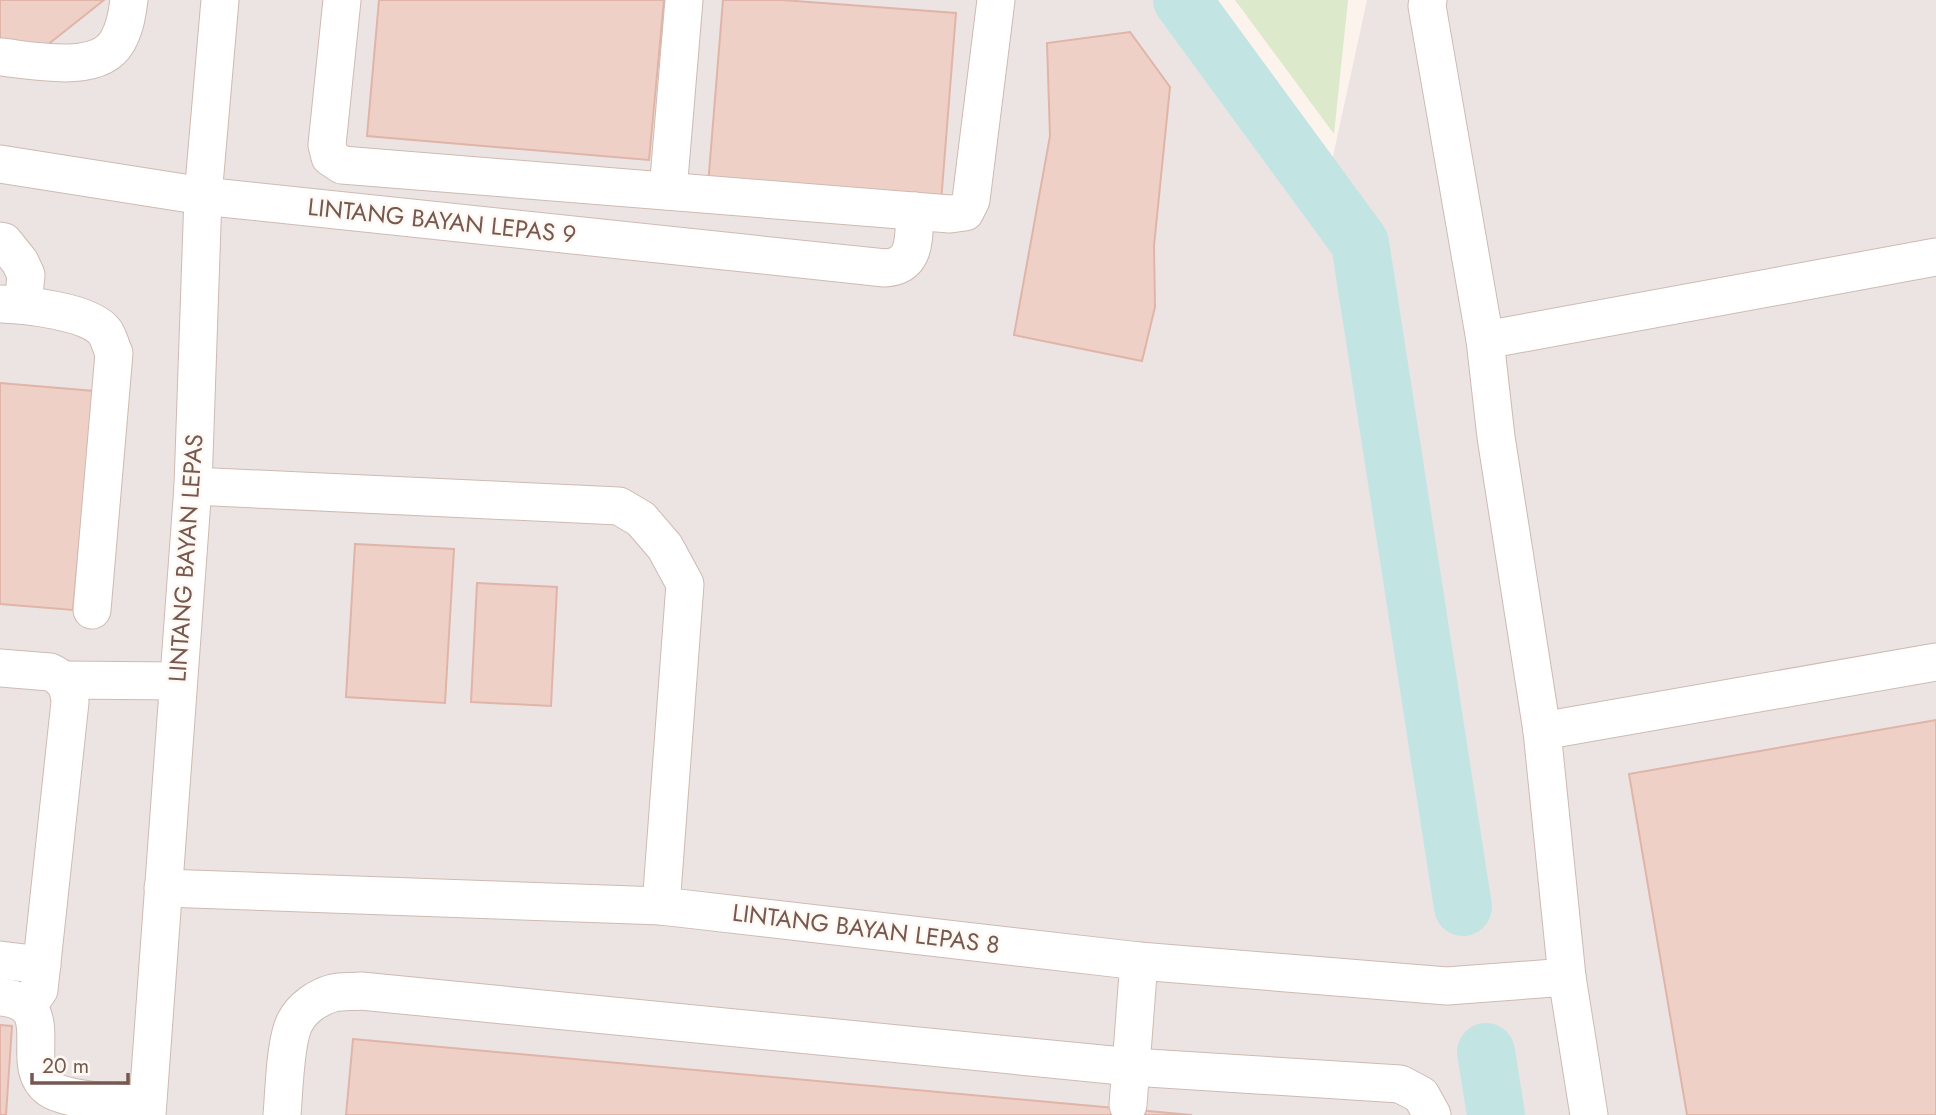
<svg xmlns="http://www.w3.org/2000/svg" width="1936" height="1115" font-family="Jost,sans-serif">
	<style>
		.industrial { fill: #ece4e2 }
		.green { fill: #dce9cb }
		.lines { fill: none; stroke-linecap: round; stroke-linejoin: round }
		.river { stroke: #c2e5e4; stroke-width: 58 }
		.building { fill: #efd0c6; stroke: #e0b4a8; stroke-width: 2 }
		.minor-casing { stroke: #cebab2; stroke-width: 39 }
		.minor { stroke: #fff; stroke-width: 37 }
		.labels { text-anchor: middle; stroke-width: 5; stroke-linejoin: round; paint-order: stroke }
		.street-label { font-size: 24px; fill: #765850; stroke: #fef8f3 }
	</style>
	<rect width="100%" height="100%" fill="#fcf3ed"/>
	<!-- industrial -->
	<path class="industrial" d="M0,0H1160L1320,216L1367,0H1936V1115H0Z"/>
	<!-- green -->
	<path class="green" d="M1235,0H1348L1334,134Z"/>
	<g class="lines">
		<!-- river -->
		<g class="river">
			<path d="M1182,0L1360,243L1463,907"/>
			<path d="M1486,1052L1496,1115"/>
		</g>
	</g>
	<!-- building -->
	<g class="building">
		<path d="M0,0H104L41,50L0,45Z"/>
		<path d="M379,0H664L649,160L367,136Z"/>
		<path d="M723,0H782L956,13L941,202L708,185Z"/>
		<path d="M1130,32L1170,87L1154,246L1155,307L1142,361L1014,335L1050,136L1047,43Z"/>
		<path d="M0,383L94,391L73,610L0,604Z"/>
		<path d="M355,544L454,549L445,703L346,697Z"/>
		<path d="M477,583L557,587L551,706L471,702Z"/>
		<path d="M1936,720V1115H1687L1629,774Z"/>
		<path d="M0,1025L12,1026L6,1115H0Z"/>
		<path d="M353,1039L1192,1115H346Z"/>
	</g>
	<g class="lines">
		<!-- minor casing -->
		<g class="minor-casing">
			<g id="minor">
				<path d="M342,0L327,145L330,157L342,165L950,214L965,212L971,200L996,0"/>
				<path d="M1428,0L1427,6L1485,340L1496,437L1542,731L1567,977L1589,1115"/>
				<path d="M0,57C32,60 98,75 117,42C125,29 127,14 129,0"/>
				<path d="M0,164L203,196L885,268C918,266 913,236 915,211"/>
				<path d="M668,191L684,0"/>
				<path d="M0,241L4,242L20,262L26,275L23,305"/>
				<path d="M0,304C25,305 90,311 105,332C109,338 111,347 114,353L92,610"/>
				<path d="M1485,340L1936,257"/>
				<path d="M193,486L619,506L641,519L665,547L685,584L661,906"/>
				<path d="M0,668L50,672C64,678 69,687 70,702L39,990L28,1005"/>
				<path d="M63,680L178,681"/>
				<path d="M1542,731L1936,662"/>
				<path d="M163,888L661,906L1139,961L1447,986L1567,977"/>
				<path d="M0,960L42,965"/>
				<path d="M0,997C64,1002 15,1064 50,1089C67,1101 125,1103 147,1105"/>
				<path d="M1128,1105L1139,961"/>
				<path d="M147,1115L193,486L203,196L220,0"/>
				<path d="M282,1115C284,1093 285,1040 295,1022C302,1008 318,997 333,993C342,991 352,992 361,991L1132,1067L1400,1084L1421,1095L1432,1115"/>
			</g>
		</g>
		<!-- minor -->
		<use href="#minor" class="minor"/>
	</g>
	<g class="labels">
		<!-- street labels -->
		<g class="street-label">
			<text transform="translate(442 221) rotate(6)" y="8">LINTANG BAYAN LEPAS 9</text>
			<text transform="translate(186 558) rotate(-86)" y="8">LINTANG BAYAN LEPAS</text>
			<text transform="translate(866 929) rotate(7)" y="8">LINTANG BAYAN LEPAS 8</text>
		</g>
	</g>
	<!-- scale -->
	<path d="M32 1073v10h96v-10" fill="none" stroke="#765850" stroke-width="3.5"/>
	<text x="42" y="1073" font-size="21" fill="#765850" stroke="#fef8f3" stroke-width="5" paint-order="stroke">20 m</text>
</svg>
